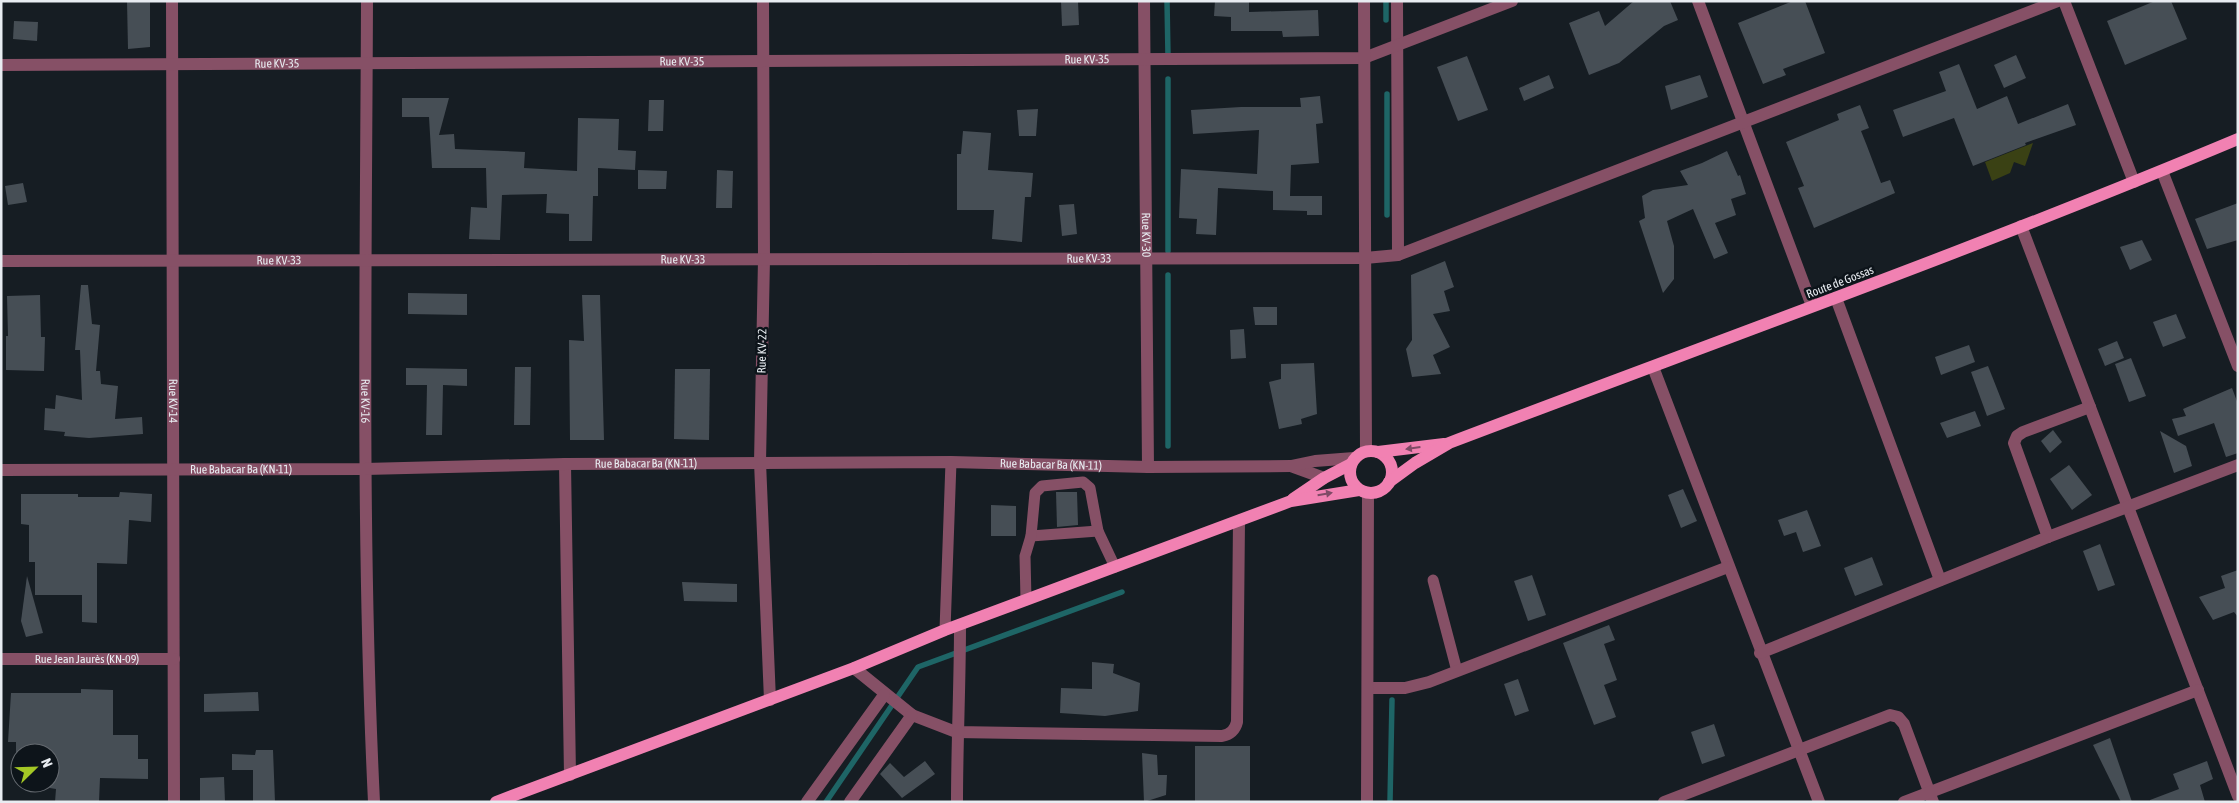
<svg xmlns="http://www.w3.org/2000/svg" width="2239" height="803" font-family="'Asap Condensed',sans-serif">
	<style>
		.green { fill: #3a4114 }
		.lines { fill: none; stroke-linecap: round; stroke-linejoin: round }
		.stream { stroke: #1e6566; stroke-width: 5.5 }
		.building { fill: #464e55 }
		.service { stroke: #865066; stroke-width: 11 }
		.minor { stroke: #865066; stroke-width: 12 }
		.tertiary { stroke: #865066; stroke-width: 12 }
		.primary { stroke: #f181b2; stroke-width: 12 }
		.oneway { fill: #7f4a66 }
		.labels { text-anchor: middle; stroke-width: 5; stroke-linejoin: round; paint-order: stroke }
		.street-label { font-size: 12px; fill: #e8ecf1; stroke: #0d141a }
	</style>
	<rect width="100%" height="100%" fill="#161d23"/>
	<!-- green -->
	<path class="green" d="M2033,143L2025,166L2014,162L2010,173L1992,181L1985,162Z"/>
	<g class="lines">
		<!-- stream -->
		<g class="stream">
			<path d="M1167,1L1168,56"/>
			<path d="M1386,1V20"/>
			<path d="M1168,79V251"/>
			<path d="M1387,215V94"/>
			<path d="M1168,275V446"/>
			<path d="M826,802L918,667L1122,592"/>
			<path d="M1390,802L1392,700"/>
		</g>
	</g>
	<!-- building -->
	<g class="building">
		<path d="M127,1H150V47L128,49Z"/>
		<path d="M1061,1H1078L1079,25L1062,26Z"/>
		<path d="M1215,1H1249V12L1318,10L1319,36L1283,37L1282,31H1231V17L1214,16Z"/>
		<path d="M1634,1H1670L1678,20L1664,26L1619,63L1589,75L1569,23L1599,11L1605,26Z"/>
		<path d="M1793,1H1805L1825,53L1783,69L1786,75L1763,84L1738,23Z"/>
		<path d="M2155,1H2171L2187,39L2125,65L2107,21Z"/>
		<path d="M14,21L38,22L37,41L13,39Z"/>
		<path d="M2016,55L2026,78L2004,88L1994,65Z"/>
		<path d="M1467,56L1488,110L1458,121L1437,67Z"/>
		<path d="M1959,64L1977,109L2007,96L2018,124L2068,104L2076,125L2025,143L2026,145L1973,166L1954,118L1903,137L1893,110L1946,91L1939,72Z"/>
		<path d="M1549,75L1554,88L1524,101L1519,88Z"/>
		<path d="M1700,75L1708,97L1671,110L1665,86Z"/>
		<path d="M1320,96L1323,123L1316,124L1319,163L1291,165L1290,196H1322V215H1307V211L1273,210V191L1218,188L1216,235L1196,234L1197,219L1179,218L1181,169L1257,174L1259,130L1193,134L1191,110L1241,107H1301L1300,98Z"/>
		<path d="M402,98H449L439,135L454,134L455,149L525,152L524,168L577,171L578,118L619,119L618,150L636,151L635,170L598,168V196H593L592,241H569V214L546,213L547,194L502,195L500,240L469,239L471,207L487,208L486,168H432L429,117H402Z"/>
		<path d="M649,100H664L663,131H648Z"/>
		<path d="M1860,105L1869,128L1861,131L1867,146L1881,183L1890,180L1895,193L1814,228L1798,188L1804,186L1786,142L1839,120L1837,114Z"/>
		<path d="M1038,109L1036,136H1019L1017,110Z"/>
		<path d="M963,131L991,133L988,170L1033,173L1031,197H1025L1022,242L992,239L994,210H957V154H961Z"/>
		<path d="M1727,151L1738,176L1740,175L1746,194L1731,199L1736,215L1715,223L1728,253L1714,259L1693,209L1667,221L1674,246V279L1663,293L1639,221L1645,218L1642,196L1653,190L1688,185L1680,171L1702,163Z"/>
		<path d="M638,170L667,171L666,189H638Z"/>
		<path d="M717,170L733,171L732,208H716Z"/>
		<path d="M23,183L27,202L8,205L5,186Z"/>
		<path d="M2238,203V240L2207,249L2195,219Z"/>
		<path d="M1074,204L1077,234L1062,236L1059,205Z"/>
		<path d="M2142,240L2152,260L2130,270L2120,247Z"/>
		<path d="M1445,261L1454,287L1444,291L1450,311L1433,314L1450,347L1433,355L1441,374L1412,377L1406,349L1412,340L1411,275Z"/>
		<path d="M81,285H88L92,324L100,325L96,371H100L101,384L118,386L115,419L142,417L143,434L89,438L64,436L65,432L44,430L45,408L55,409L56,395L82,400L80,350H75Z"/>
		<path d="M408,293L467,294V315L408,314Z"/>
		<path d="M40,295L41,337H45L44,371L6,370V336H8L7,296Z"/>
		<path d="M582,295H600L604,440H570L569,340L584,341Z"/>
		<path d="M1253,307H1277V325H1255Z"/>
		<path d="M2176,314L2186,338L2163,347L2153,322Z"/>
		<path d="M1244,329L1246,358L1231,359L1230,330Z"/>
		<path d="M2117,341L2124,358L2105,366L2098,349Z"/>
		<path d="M1969,345L1975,362L1941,375L1935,357Z"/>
		<path d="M2131,358L2146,396L2129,402L2115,364Z"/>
		<path d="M1314,363L1317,414L1301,419L1302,424L1279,429L1269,382L1281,379V364Z"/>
		<path d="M1988,366L2005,409L1987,416L1971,372Z"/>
		<path d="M515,367H531L530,425H514Z"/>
		<path d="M406,368L467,369V386L443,385L442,435H426L427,385H406Z"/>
		<path d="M675,369H710L709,440L674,439Z"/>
		<path d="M2232,388L2238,404V453L2226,457L2214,423L2178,436L2172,419L2186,416L2183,409Z"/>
		<path d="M1975,411L1981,426L1947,438L1940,423Z"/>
		<path d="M2053,430L2062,442L2050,453L2041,441Z"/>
		<path d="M2160,431L2186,446L2192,466L2174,473Z"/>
		<path d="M2069,465L2092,495L2072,510L2050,479Z"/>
		<path d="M1683,489L1697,521L1681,528L1668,495Z"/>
		<path d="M120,492L152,494L151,522L129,520L127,564L97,563V623L82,622V595H35V562H29V525L21,524V494H78V497H119Z"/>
		<path d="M1056,492H1077L1078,525L1057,527Z"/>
		<path d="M991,505L1016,506V536H991Z"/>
		<path d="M1807,510L1821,546L1803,552L1796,532L1784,536L1778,520Z"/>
		<path d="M2100,544L2115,585L2098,591L2083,551Z"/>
		<path d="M1872,557L1883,585L1855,596L1844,568Z"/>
		<path d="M2238,570V617L2234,612L2213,620L2199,597L2225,588L2221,576Z"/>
		<path d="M1532,575L1546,615L1528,621L1514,581Z"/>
		<path d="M27,576L43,633L26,637L21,621Z"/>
		<path d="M682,582L737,584V602L684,601Z"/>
		<path d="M1609,625L1615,640L1604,644L1617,680L1604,685L1616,717L1594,725L1563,643Z"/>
		<path d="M1092,662L1114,664L1113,673L1140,683L1138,711L1105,716L1060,713L1061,688L1092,689Z"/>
		<path d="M1518,679L1529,711L1515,716L1504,684Z"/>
		<path d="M81,689L113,690V735H138V759H148V779L100,778L99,802H55L56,789L50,788V753H16V742H8L11,693H81Z"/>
		<path d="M258,692L259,711L204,712V694Z"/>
		<path d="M1714,724L1725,756L1702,764L1691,732Z"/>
		<path d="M2110,738L2132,802H2121L2093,745Z"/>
		<rect x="1195" y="746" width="55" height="56"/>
		<path d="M256,750H273L275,802H253V770H232V754L255,755Z"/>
		<path d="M1142,753L1157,755L1158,775H1167L1166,795L1144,802Z"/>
		<path d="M925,761L935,774L902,798L880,774L890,763L904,777Z"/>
		<path d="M2207,761L2213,779L2200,785L2205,802H2150V800L2179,789L2173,774Z"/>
		<path d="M224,777L225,802H200V778Z"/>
	</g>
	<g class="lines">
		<!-- service -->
		<g class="service">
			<path d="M1031,536L1098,531"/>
			<path d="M1433,580L1457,671"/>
			<path d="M1026,600L1025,556L1031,536L1035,493L1042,486L1083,482L1090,488L1098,531L1115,567"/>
			<path d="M945,630L951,462"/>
		</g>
		<!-- minor -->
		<g class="minor">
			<path id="s1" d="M172,1L174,802"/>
			<path id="s2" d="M367,1C366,268 361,535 374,802"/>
			<path d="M763,1L764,259L760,462L770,700"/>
			<path id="s3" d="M1144,1L1148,467"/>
			<path d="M1397,1L1398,255"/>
			<path d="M1698,1L1812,306"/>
			<path d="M2064,1L2134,182"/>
			<path id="s4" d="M1,65L1364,58L1512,1"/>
			<path d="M2162,171L2238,366"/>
			<path d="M2021,226L2238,796"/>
			<path id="s5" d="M1,261L1365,258L1398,255L2058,1"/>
			<path d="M1836,298L1940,580"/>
			<path d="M1653,367L1819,802"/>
			<path d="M565,464L570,775"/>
			<path d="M2048,537L2014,443L2017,436L2023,432L2090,407"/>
			<path d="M1760,653L2048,537L2238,465"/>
			<path id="s6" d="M1,659H174"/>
			<path d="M854,668L912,715L956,732L1222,736C1231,734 1235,730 1237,722L1239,521"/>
			<path d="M1368,688H1405L1429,682L1728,567"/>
			<path d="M807,802L884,695"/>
			<path d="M850,802L912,715"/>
			<path d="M957,802C957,743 960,684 960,625"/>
			<path d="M1367,802L1368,493"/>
			<path d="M1664,802L1890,715L1898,717L1904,724L1933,802"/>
			<path d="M1904,802L2198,690"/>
		</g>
		<!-- tertiary -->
		<g class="tertiary">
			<path d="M1364,1L1366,451"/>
			<path d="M1291,466L1324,478"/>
			<path id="s7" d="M1,470L365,469L565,464L951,462L1148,467L1291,466L1315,461L1354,458"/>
		</g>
		<!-- primary -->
		<g class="primary">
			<circle cx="1371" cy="472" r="21"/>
			<path d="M1378,452L1444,444"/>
			<path d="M1389,482L1415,463L1449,443C1712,343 1978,248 2238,139"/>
			<path d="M1293,499L1324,478L1351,464"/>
			<path d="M496,802L854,668L945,630L1291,501L1359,490"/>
		</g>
	</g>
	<!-- one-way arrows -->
	<defs><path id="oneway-solid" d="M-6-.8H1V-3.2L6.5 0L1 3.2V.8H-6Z" transform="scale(1.25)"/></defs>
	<g class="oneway">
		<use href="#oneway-solid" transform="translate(1413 448) rotate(172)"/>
		<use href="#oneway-solid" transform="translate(1325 494) rotate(-10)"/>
	</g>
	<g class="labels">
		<!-- street labels -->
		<g class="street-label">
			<text dy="4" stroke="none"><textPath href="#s4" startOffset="1086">Rue KV-35</textPath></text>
			<text dy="4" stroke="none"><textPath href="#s4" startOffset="681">Rue KV-35</textPath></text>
			<text dy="4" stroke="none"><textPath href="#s4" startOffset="276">Rue KV-35</textPath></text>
			<text dy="4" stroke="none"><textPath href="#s3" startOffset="234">Rue KV-30</textPath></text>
			<text dy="4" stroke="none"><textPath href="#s5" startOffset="1088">Rue KV-33</textPath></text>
			<text dy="4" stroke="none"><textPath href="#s5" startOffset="682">Rue KV-33</textPath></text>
			<text dy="4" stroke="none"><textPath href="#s5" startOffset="278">Rue KV-33</textPath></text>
			<text transform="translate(1840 282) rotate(-21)" y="4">Route de Gossas</text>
			<text transform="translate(762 351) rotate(-89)" y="4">Rue KV-22</text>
			<text dy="4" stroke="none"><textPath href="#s1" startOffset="400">Rue KV-14</textPath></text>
			<text dy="4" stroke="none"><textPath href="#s2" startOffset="400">Rue KV-16</textPath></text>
			<text dy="4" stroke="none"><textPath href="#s7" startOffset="645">Rue Babacar Ba (KN-11)</textPath></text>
			<text dy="4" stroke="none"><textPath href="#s7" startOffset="1050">Rue Babacar Ba (KN-11)</textPath></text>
			<text dy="4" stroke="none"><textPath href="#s7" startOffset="240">Rue Babacar Ba (KN-11)</textPath></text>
			<text dy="4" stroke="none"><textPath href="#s6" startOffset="86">Rue Jean Jaurès (KN-09)</textPath></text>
		</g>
	</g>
	<!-- border -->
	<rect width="2239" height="803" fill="none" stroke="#e8ecf1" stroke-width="5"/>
	<!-- north arrow -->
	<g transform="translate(35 768) rotate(67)"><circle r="24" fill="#0d141a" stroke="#656a70"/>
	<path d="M0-4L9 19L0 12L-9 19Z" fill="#a4c825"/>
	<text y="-8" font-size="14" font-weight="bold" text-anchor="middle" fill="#e8ecf1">N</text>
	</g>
</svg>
